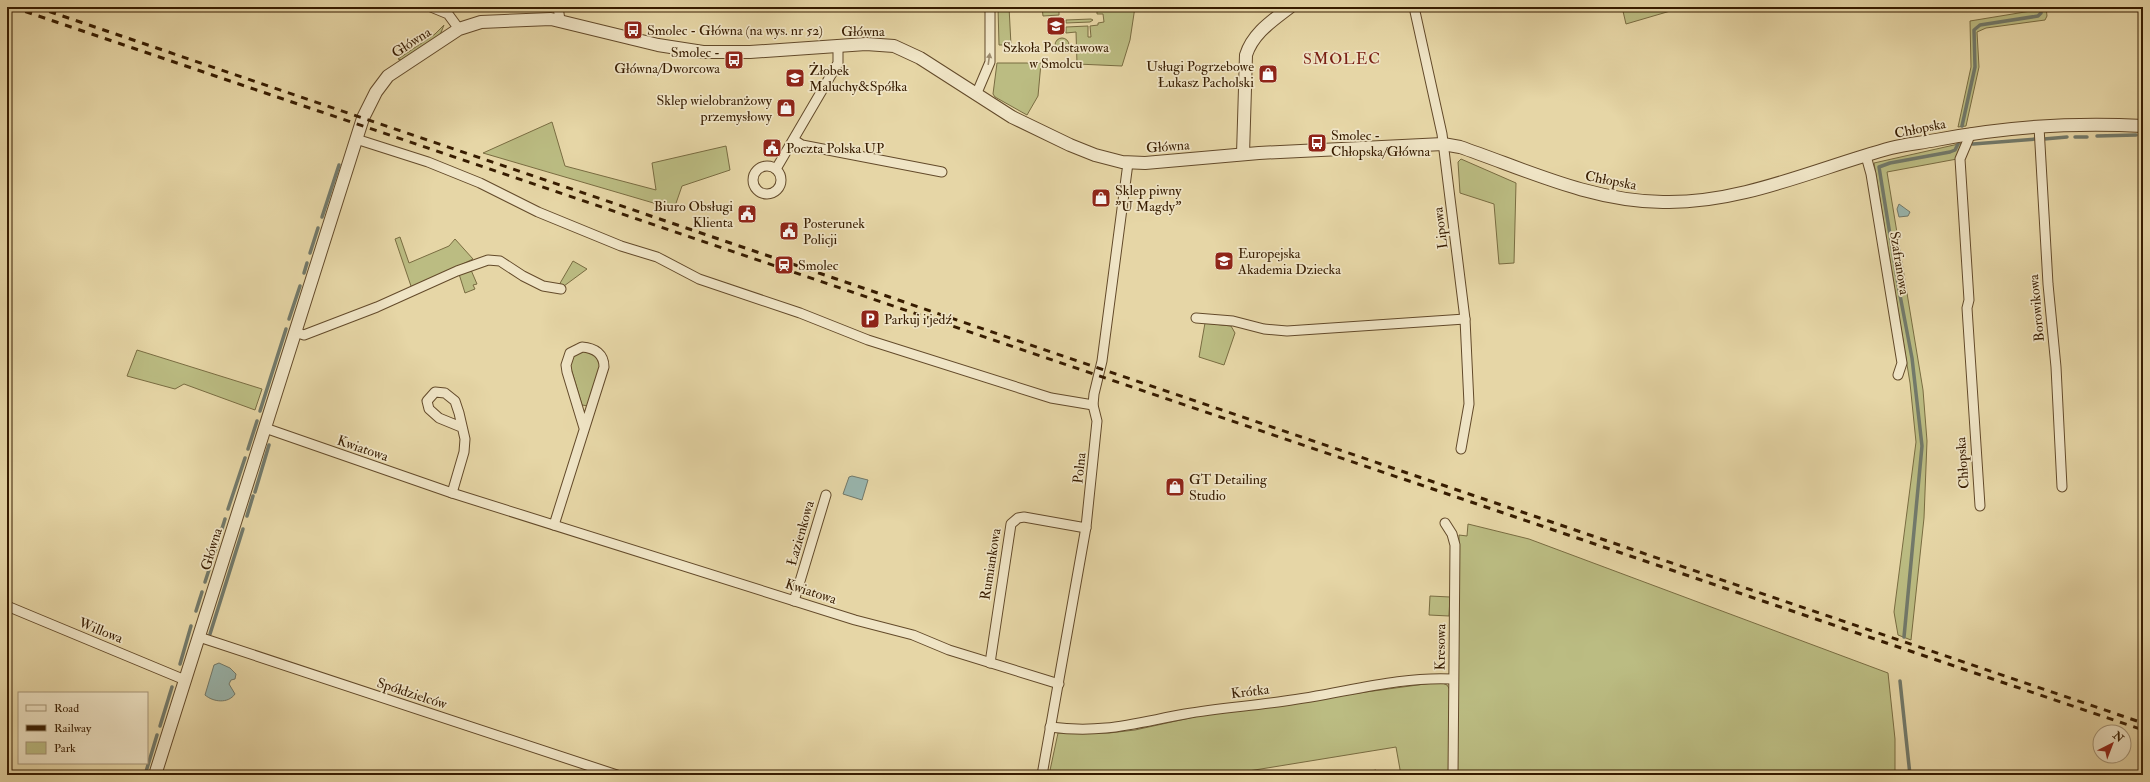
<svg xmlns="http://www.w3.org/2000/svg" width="2150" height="782" font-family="'IM FELL Double Pica',serif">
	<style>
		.green { fill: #bbbc82; stroke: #796c41 }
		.water { fill: #99b7b0; stroke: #72796a }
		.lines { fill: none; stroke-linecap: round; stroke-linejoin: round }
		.stream { stroke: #72796a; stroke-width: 3.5 }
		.minor-casing { stroke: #634a2a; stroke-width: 11 }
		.tertiary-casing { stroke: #634a2a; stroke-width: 14 }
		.minor { stroke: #efe4c5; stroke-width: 9 }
		.tertiary { stroke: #efe4c5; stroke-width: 12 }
		.rail { stroke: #371c00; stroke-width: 3; stroke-dasharray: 7 7; stroke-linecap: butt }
		.oneway { fill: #9c8a6c }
		.labels { text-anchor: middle; stroke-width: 3.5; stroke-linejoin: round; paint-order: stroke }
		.poi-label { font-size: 14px; fill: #371c00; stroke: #efe4c5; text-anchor: start }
		.street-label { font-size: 14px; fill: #371c00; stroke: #efe4c5 }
		.quarter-label { font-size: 16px; letter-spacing: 1px; fill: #7a1f14; stroke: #efe4c5 }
	</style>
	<rect width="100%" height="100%" fill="#e6d6a6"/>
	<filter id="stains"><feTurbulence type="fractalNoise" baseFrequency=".005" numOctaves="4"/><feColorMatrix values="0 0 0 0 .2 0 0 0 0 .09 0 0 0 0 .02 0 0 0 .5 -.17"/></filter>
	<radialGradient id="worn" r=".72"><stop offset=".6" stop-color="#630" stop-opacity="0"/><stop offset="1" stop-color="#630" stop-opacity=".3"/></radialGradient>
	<!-- green -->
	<g class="green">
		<path d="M998,7H1009L1011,45H999Z"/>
		<path d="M1042,7H1053V11L1059,10V15L1043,16Z"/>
		<path d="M1097,7H1135L1130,40L1122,66L1077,64L1076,32L1066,33V27L1088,26V37H1091L1090,26L1098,25V23L1104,22L1103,14H1097Z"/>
		<path d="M1622,7H1684L1626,24Z"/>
		<path d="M2037,7H2046L2047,16L2045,20L1986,28L1977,32L1979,67L1966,126L1958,127L1971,67L1970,21L2037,10Z"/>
		<path d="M1091,19L1093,20L1090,22L1066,23V20Z"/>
		<path d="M444,25L440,35L401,60L398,59L435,34Z"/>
		<circle cx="1062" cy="45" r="7"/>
		<path d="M997,63H1041L1038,96L1027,115L995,97L993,94Z"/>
		<path d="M552,122L565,166L656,190L652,163L726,146L730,170L682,186L674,209L483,153Z"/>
		<path d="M1963,143L1957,159L1887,172L1923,390L1927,441L1924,518L1911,640L1898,635L1894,612L1916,442L1910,383L1874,163Z"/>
		<path d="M1461,159L1516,183L1514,263L1499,264L1494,204L1460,193L1458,162Z"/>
		<path d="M400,237L409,263L449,246L455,239L473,259L412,289L395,239Z"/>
		<path d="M573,261L587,269L564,286L559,285Z"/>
		<path d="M471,270L477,284L473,285L475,289L465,293L459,274Z"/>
		<path d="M1205,323L1231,326L1235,333L1224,365L1199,357Z"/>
		<path d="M137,350L262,389L255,410L184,384L175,389L127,376Z"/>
		<path d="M585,350L595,355L600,365L588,406L582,405L570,365L574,354Z"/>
		<path d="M1468,524L1529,539L1888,673L1895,739V775H1457L1459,535L1467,536Z"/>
		<path d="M1430,596L1450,597L1449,616L1429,615Z"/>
		<path d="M1440,682L1447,685L1450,690L1449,775H1401L1396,747L1224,775H1049L1058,733H1109L1135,730L1217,712Z"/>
		<path d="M1376,770L1377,775H1354V774Z"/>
	</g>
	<!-- water -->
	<g class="water">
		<path d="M1899,204L1910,212L1908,216L1899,217L1897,209Z"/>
		<path d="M852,476L868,480L862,500L843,494L849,477Z"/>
		<path d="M219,663L230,668L236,674L235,679L231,680L229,684L235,694C228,704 213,702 205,695L214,665Z"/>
	</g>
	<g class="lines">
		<!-- stream -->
		<g class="stream">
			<path d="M1962,126L1975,67L1974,30L1980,25L2038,16L2041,13V7"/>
			<path d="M2097,136L2136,135"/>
			<path d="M2075,137H2087"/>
			<path d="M2044,139L2067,137"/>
			<path d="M1973,144L2036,139"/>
			<path d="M322,217L339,165"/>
			<path d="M310,253L318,228"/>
			<path d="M304,273L307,263"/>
			<path d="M289,319L300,286"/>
			<path d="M260,411L286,329"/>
			<path d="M248,449L257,421"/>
			<path d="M255,492L269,445"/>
			<path d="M228,509L245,458"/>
			<path d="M247,516L253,496"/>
			<path d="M221,532L225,519"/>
			<path d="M205,582L218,542"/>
			<path d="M196,611L202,592"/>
			<path d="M210,634L243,529"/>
			<path d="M1904,637L1922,446L1912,358L1899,290L1879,167L1890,163L1950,152L1955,150L1958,144"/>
			<path d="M180,664L191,626"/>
			<path d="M1900,681L1910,775"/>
			<path d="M160,726L172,687"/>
			<path d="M145,775L157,735"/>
		</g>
		<!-- minor casing -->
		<g class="minor-casing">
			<g id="minor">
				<path d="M431,7L448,14L459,29"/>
				<path d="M558,7L560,20"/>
				<path d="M1414,7L1442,134L1465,319L1469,404L1461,449"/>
				<path d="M976,95L990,62V7"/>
				<path d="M2039,127L2048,284L2056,367L2062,487"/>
				<path d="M1971,133L1960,159L1969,300L1967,308L1980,506"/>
				<path d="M356,139L428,162L480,183L538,212L621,246L657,257L699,279L800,313L868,340L1051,398L1093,405"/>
				<path d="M794,140L802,145L942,172"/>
				<path d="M1866,156L1871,174L1902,363L1898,375"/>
				<circle cx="767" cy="180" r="14"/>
				<path d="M776,169L838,63V45"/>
				<path d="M1196,318L1233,321L1264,329L1287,331L1465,319"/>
				<path d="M295,332L304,335L377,307L457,271L488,260L500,261L523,276L543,286L561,289"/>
				<path d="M265,428L452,493L855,620L913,635L949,650L1059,684"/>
				<path d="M452,493L464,452L465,439L459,413L455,401L445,393L435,392L427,401L429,409L439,418L461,427"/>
				<path d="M1445,523L1452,534L1455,545L1453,775"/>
				<path d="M554,525L604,367C604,354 595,348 582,347L570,353L566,365L567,372L584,428"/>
				<path d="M794,601L826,495"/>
				<path d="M7,606L185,680"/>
				<path d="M199,637L617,775"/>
				<path d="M990,663L1011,524L1018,518L1024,517L1086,528"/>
				<path d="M1050,727C1103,734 1135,723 1185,714C1218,708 1252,706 1285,701C1341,694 1397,676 1453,679"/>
				<path d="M1042,775L1086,527L1097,421L1093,405L1094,394L1102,361L1128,163"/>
			</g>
		</g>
		<!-- tertiary casing -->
		<g class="tertiary-casing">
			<g id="tertiary">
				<path d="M1243,154L1246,55C1253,33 1272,21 1290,7"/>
				<path d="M155,775L363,118L376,92L388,76L459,29L481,22L551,19L658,45L703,52H750L866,44L894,46L920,58L1012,117L1070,145L1095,155L1122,162L1145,163L1259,153L1443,144L1460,147C1527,170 1590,201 1663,202C1741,204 1817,168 1891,148C1906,144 1921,143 1936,140C2004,127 2074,122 2143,126"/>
			</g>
		</g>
		<!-- minor -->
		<use href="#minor" class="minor"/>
		<!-- tertiary -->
		<use href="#tertiary" class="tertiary"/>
		<!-- rail -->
		<g class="rail">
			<path d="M12,7L2143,730"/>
			<path d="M36,7L2143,723"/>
		</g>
	</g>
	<!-- one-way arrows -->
	<defs><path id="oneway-solid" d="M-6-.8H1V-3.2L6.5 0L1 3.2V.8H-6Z"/></defs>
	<use class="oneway" href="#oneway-solid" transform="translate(989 59) rotate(-82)"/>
	<!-- icons -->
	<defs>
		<g id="school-square" transform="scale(1)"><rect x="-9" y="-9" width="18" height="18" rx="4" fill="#8f2418" stroke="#efe4c5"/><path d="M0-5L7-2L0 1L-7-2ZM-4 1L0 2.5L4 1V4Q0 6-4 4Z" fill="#fff"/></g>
		<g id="bus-square" transform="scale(1)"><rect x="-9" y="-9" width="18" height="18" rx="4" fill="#8f2418" stroke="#efe4c5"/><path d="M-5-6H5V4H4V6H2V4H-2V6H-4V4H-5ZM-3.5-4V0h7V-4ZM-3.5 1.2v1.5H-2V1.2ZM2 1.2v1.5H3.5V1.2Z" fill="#fff"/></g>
		<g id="shop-square" transform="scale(1)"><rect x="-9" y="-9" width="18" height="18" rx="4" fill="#8f2418" stroke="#efe4c5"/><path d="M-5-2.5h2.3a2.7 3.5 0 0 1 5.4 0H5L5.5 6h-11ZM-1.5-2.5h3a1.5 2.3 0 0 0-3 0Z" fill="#fff"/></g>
		<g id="civic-square" transform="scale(1)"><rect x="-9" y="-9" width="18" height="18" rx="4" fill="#8f2418" stroke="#efe4c5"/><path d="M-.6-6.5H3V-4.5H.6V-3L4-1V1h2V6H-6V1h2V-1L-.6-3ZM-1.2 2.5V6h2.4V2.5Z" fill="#fff"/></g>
		<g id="station-square" transform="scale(1)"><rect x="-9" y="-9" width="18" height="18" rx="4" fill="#8f2418" stroke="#efe4c5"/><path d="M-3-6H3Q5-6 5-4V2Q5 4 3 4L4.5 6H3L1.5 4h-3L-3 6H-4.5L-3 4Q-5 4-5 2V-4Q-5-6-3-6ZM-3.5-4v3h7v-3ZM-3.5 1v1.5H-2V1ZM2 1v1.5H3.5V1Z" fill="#fff"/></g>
		<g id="parking-square" transform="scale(1)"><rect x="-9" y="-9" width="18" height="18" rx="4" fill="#8f2418" stroke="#efe4c5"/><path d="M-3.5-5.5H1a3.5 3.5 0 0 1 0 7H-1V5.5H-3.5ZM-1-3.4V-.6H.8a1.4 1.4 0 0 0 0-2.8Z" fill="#fff"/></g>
	</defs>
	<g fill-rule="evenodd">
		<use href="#school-square" x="1056" y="26"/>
		<use href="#bus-square" x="633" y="30"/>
		<use href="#bus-square" x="734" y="60"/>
		<use href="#shop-square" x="1268" y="74"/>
		<use href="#school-square" x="795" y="78"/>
		<use href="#shop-square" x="786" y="108"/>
		<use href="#bus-square" x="1317" y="143"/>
		<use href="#civic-square" x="772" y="148"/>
		<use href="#shop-square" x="1101" y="198"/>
		<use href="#civic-square" x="747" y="214"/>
		<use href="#civic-square" x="789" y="231"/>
		<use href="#school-square" x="1224" y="261"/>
		<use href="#station-square" x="784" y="265"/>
		<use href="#parking-square" x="870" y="319"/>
		<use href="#shop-square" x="1175" y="487"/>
	</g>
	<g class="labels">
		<!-- poi labels -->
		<g class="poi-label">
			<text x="647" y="35">Smolec - Główna (na wys. nr 52)</text>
			<text x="1056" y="52" text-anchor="middle">Szkoła Podstawowa<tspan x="1056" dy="16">w Smolcu</tspan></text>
			<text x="720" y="57" text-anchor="end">Smolec -<tspan x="720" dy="16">Główna/Dworcowa</tspan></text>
			<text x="1254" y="71" text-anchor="end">Usługi Pogrzebowe<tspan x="1254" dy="16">Łukasz Pacholski</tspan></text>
			<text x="809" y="75">Żłobek<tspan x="809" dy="16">Maluchy&amp;Spółka</tspan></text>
			<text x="772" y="105" text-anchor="end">Sklep wielobranżowy<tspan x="772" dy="16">przemysłowy</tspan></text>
			<text x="1331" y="140">Smolec -<tspan x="1331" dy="16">Chłopska/Główna</tspan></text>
			<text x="786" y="153">Poczta Polska UP</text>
			<text x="1115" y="195">Sklep piwny<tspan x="1115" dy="16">"U Magdy"</tspan></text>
			<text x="733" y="211" text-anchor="end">Biuro Obsługi<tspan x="733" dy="16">Klienta</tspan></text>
			<text x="803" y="228">Posterunek<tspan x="803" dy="16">Policji</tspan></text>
			<text x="1238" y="258">Europejska<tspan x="1238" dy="16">Akademia Dziecka</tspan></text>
			<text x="798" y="270">Smolec</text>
			<text x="884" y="324">Parkuj i jedź</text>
			<text x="1189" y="484">GT Detailing<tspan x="1189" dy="16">Studio</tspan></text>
		</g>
		<!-- street labels -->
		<g class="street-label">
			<text x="863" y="36">Główna</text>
			<text transform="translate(411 42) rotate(-33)" y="5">Główna</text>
			<text transform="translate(1920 128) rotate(-11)" y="5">Chłopska</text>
			<text transform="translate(1168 146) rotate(-4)" y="5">Główna</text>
			<text transform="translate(1611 180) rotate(11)" y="5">Chłopska</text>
			<text transform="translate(1440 228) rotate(-97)" y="5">Lipowa</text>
			<text transform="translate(1900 263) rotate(81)" y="5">Szafranowa</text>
			<text transform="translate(2036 308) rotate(-95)" y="5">Borowikowa</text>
			<text transform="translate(363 448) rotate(19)" y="5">Kwiatowa</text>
			<text transform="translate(1962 463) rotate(-94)" y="5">Chłopska</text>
			<text transform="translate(1079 468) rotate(-84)" y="5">Polna</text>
			<text transform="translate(800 533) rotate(-74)" y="5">Łazienkowa</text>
			<text transform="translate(211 549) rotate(-73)" y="5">Główna</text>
			<text transform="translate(990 564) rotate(-81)" y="5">Rumiankowa</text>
			<text transform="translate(811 591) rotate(18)" y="5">Kwiatowa</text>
			<text transform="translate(101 630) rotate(22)" y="5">Willowa</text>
			<text transform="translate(1440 647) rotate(-89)" y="5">Kresowa</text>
			<text transform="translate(1250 691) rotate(-7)" y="5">Krótka</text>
			<text transform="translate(412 693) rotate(18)" y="5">Spółdzielców</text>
		</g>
		<!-- quarter labels -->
		<g class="quarter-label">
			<text x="1342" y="64">SMOLEC</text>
		</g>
	</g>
	<!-- margin -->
	<rect width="2150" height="782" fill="none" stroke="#e6d6a6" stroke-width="24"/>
	<rect x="8" y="8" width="2134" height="766" fill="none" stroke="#371c00" stroke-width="2"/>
	<rect x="12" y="12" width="2126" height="758" fill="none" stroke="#371c00"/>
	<!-- legend -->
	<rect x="18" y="692" width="130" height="72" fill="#efe4c5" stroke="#a59476"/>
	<rect x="26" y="705" width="20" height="6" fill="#efe4c5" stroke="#a59476"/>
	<text x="54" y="712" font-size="12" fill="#371c00">Road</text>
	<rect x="26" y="725" width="20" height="6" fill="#371c00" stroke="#a59476"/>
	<text x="54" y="732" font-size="12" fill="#371c00">Railway</text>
	<rect x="26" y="742" width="20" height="12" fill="#bbbc82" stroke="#a59476"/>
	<text x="54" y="752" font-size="12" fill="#371c00">Park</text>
	<!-- north arrow -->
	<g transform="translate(2112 744) rotate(42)"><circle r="19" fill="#efe4c5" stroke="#a59476"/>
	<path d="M0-3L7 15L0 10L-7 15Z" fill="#8f2418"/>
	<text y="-6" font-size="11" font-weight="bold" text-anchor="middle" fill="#371c00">N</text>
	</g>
	<rect width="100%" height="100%" filter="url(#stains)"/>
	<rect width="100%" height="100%" fill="url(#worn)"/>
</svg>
